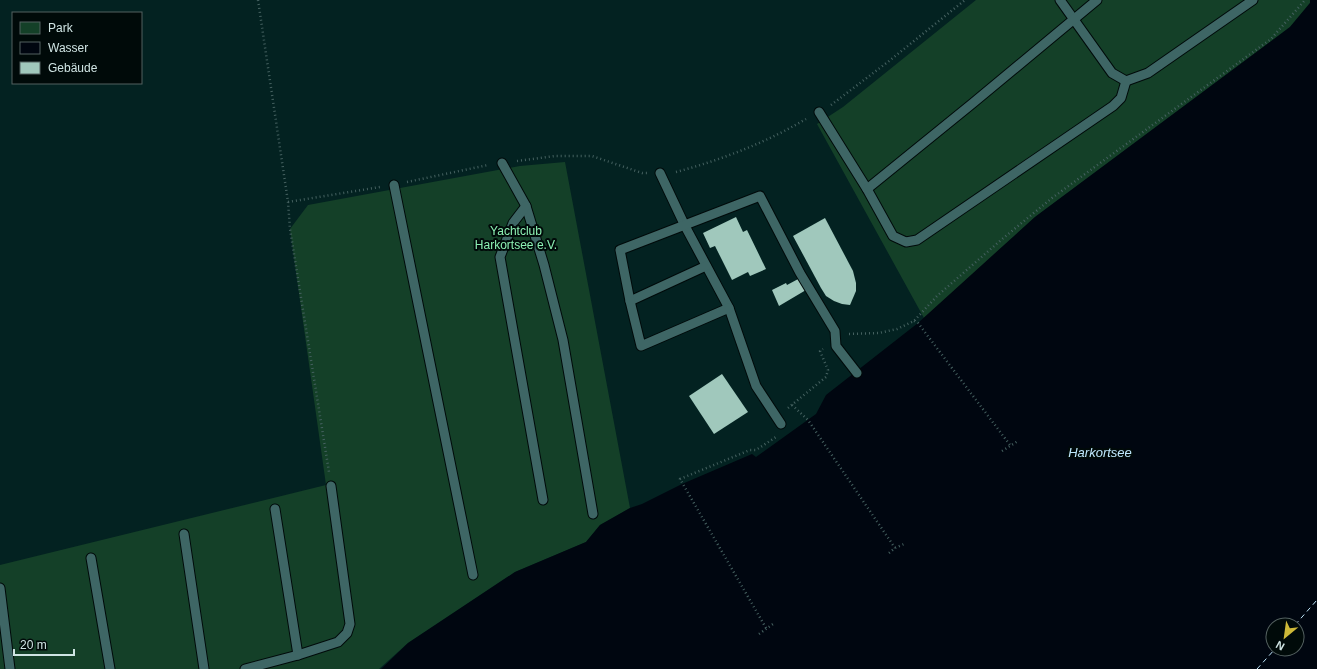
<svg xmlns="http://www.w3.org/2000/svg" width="1317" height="669" font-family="Helvetica,sans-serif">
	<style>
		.green { fill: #144028 }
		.water { fill: #000610; fill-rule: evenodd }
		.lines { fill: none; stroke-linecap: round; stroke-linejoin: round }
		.ferry { stroke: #bfe8fd; stroke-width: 1; stroke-dasharray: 5 4; stroke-linecap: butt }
		.building { fill: #a0c8bc }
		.lane-casing { stroke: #000a0a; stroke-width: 11 }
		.path { stroke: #456160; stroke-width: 2.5; stroke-dasharray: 1 3; stroke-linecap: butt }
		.lane { stroke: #3e6665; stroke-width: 9 }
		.labels { text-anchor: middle; stroke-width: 4; stroke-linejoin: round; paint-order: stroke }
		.park-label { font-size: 12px; fill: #8cf0b3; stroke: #000a09 }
		.water-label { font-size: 13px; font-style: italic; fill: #bfe8fd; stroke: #000a09 }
	</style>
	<rect width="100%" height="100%" fill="#032221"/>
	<!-- green -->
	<g class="green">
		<path d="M976,0H1310V3L1290,27L1035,217L924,318L817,124L843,107Z"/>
		<path d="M565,162L630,508L600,525L586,542L515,572L408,643L379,669H0V565L326,485L290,229L308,205L520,166Z"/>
	</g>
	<!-- water -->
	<path class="water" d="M1310,0H1317V669H381L408,643L515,572L586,542L600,525L630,508L642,504L682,484L752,454L756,457L816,414L826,395L918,323L1035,217L1290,27L1310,3ZM1273,625H1297V649H1273Z"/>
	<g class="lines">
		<!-- ferry -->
		<g class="ferry">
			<path d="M1295,625L1317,600"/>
			<path d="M1257,669L1275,649"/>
		</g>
	</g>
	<!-- building -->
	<g class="building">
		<path d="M736,217L743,232L747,230L766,269L750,276L748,272L732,280L715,246L710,248L703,233Z"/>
		<path d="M825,218L853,271L856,283V291L850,305L842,304L834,301L826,296L821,288L793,236Z"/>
		<path d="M800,278L806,290L779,306L772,290L786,283L787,285Z"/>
		<path d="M722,374L748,412L714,434L689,396Z"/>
	</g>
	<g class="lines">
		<!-- lane casing -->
		<g class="lane-casing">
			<g id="lane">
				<path d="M1060,0L1112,73L1126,81L1148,73L1253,0"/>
				<path d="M819,112L867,189L893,236L906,242L917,240L1113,106L1121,98L1126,81"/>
				<path d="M502,163L526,206L544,265L563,340L593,514"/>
				<path d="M660,173L685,226L729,308L756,386L781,424"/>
				<path d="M394,185L473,575"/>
				<path d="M867,189L973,103L1097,0"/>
				<path d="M526,206L513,223L500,257L543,500"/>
				<path d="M630,301L706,266"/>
				<path d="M729,308L641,346L630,301L620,250L760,196L800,273L835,331L836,346L857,373"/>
				<path d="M275,509L298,655"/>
				<path d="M184,534L204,669"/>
				<path d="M91,558L110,669"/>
				<path d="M0,588L10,669"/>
				<path d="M245,669L298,655L338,642L347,633L350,624L331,486"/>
			</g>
		</g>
		<!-- path -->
		<g class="path">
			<path d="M258,0L288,202L290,229L329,472"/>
			<path d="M831,105L889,61L965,0"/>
			<path d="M517,161L555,156H592L642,173H647"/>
			<path d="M676,172C721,160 765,143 806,119"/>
			<path d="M407,182L488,165"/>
			<path d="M288,202L380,187"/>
			<path d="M914,321L918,323L1010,445"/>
			<path d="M849,334L879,333L897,329L914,321L937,296L1001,240L1052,198L1271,39L1305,0"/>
			<path d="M792,405L808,420L895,548"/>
			<path d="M788,408L826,377L828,370L820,351L823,349"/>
			<path d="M1002,451L1018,441"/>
			<path d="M889,553L895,548L904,544"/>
			<path d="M766,628L680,479L750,450H756L776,437"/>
			<path d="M759,634L773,624"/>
		</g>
		<!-- lane -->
		<use href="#lane" class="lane"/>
	</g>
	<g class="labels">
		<!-- park labels -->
		<g class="park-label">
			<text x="516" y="235">Yachtclub<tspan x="516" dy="14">Harkortsee e.V.</tspan></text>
		</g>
		<!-- water labels -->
		<g class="water-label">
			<text x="1100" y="457">Harkortsee</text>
		</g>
	</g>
	<!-- legend -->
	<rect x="12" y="12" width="130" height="72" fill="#000a09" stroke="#536160"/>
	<rect x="20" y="22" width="20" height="12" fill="#144028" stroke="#536160"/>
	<text x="48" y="32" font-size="12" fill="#cfe4e3">Park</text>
	<rect x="20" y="42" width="20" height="12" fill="#000610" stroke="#536160"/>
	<text x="48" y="52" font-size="12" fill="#cfe4e3">Wasser</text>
	<rect x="20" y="62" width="20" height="12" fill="#a0c8bc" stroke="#536160"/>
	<text x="48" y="72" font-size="12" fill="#cfe4e3">Gebäude</text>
	<!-- north arrow -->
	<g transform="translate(1285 637) rotate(209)"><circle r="19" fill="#000a09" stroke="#536160"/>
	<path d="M0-3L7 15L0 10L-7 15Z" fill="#cdb938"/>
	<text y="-6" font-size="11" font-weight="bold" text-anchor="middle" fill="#cfe4e3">N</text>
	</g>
	<!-- scale -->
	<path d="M14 649v6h60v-6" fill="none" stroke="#cfe4e3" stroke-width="2"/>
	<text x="20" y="649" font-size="12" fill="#cfe4e3" stroke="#000a09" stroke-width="3" paint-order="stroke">20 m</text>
</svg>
